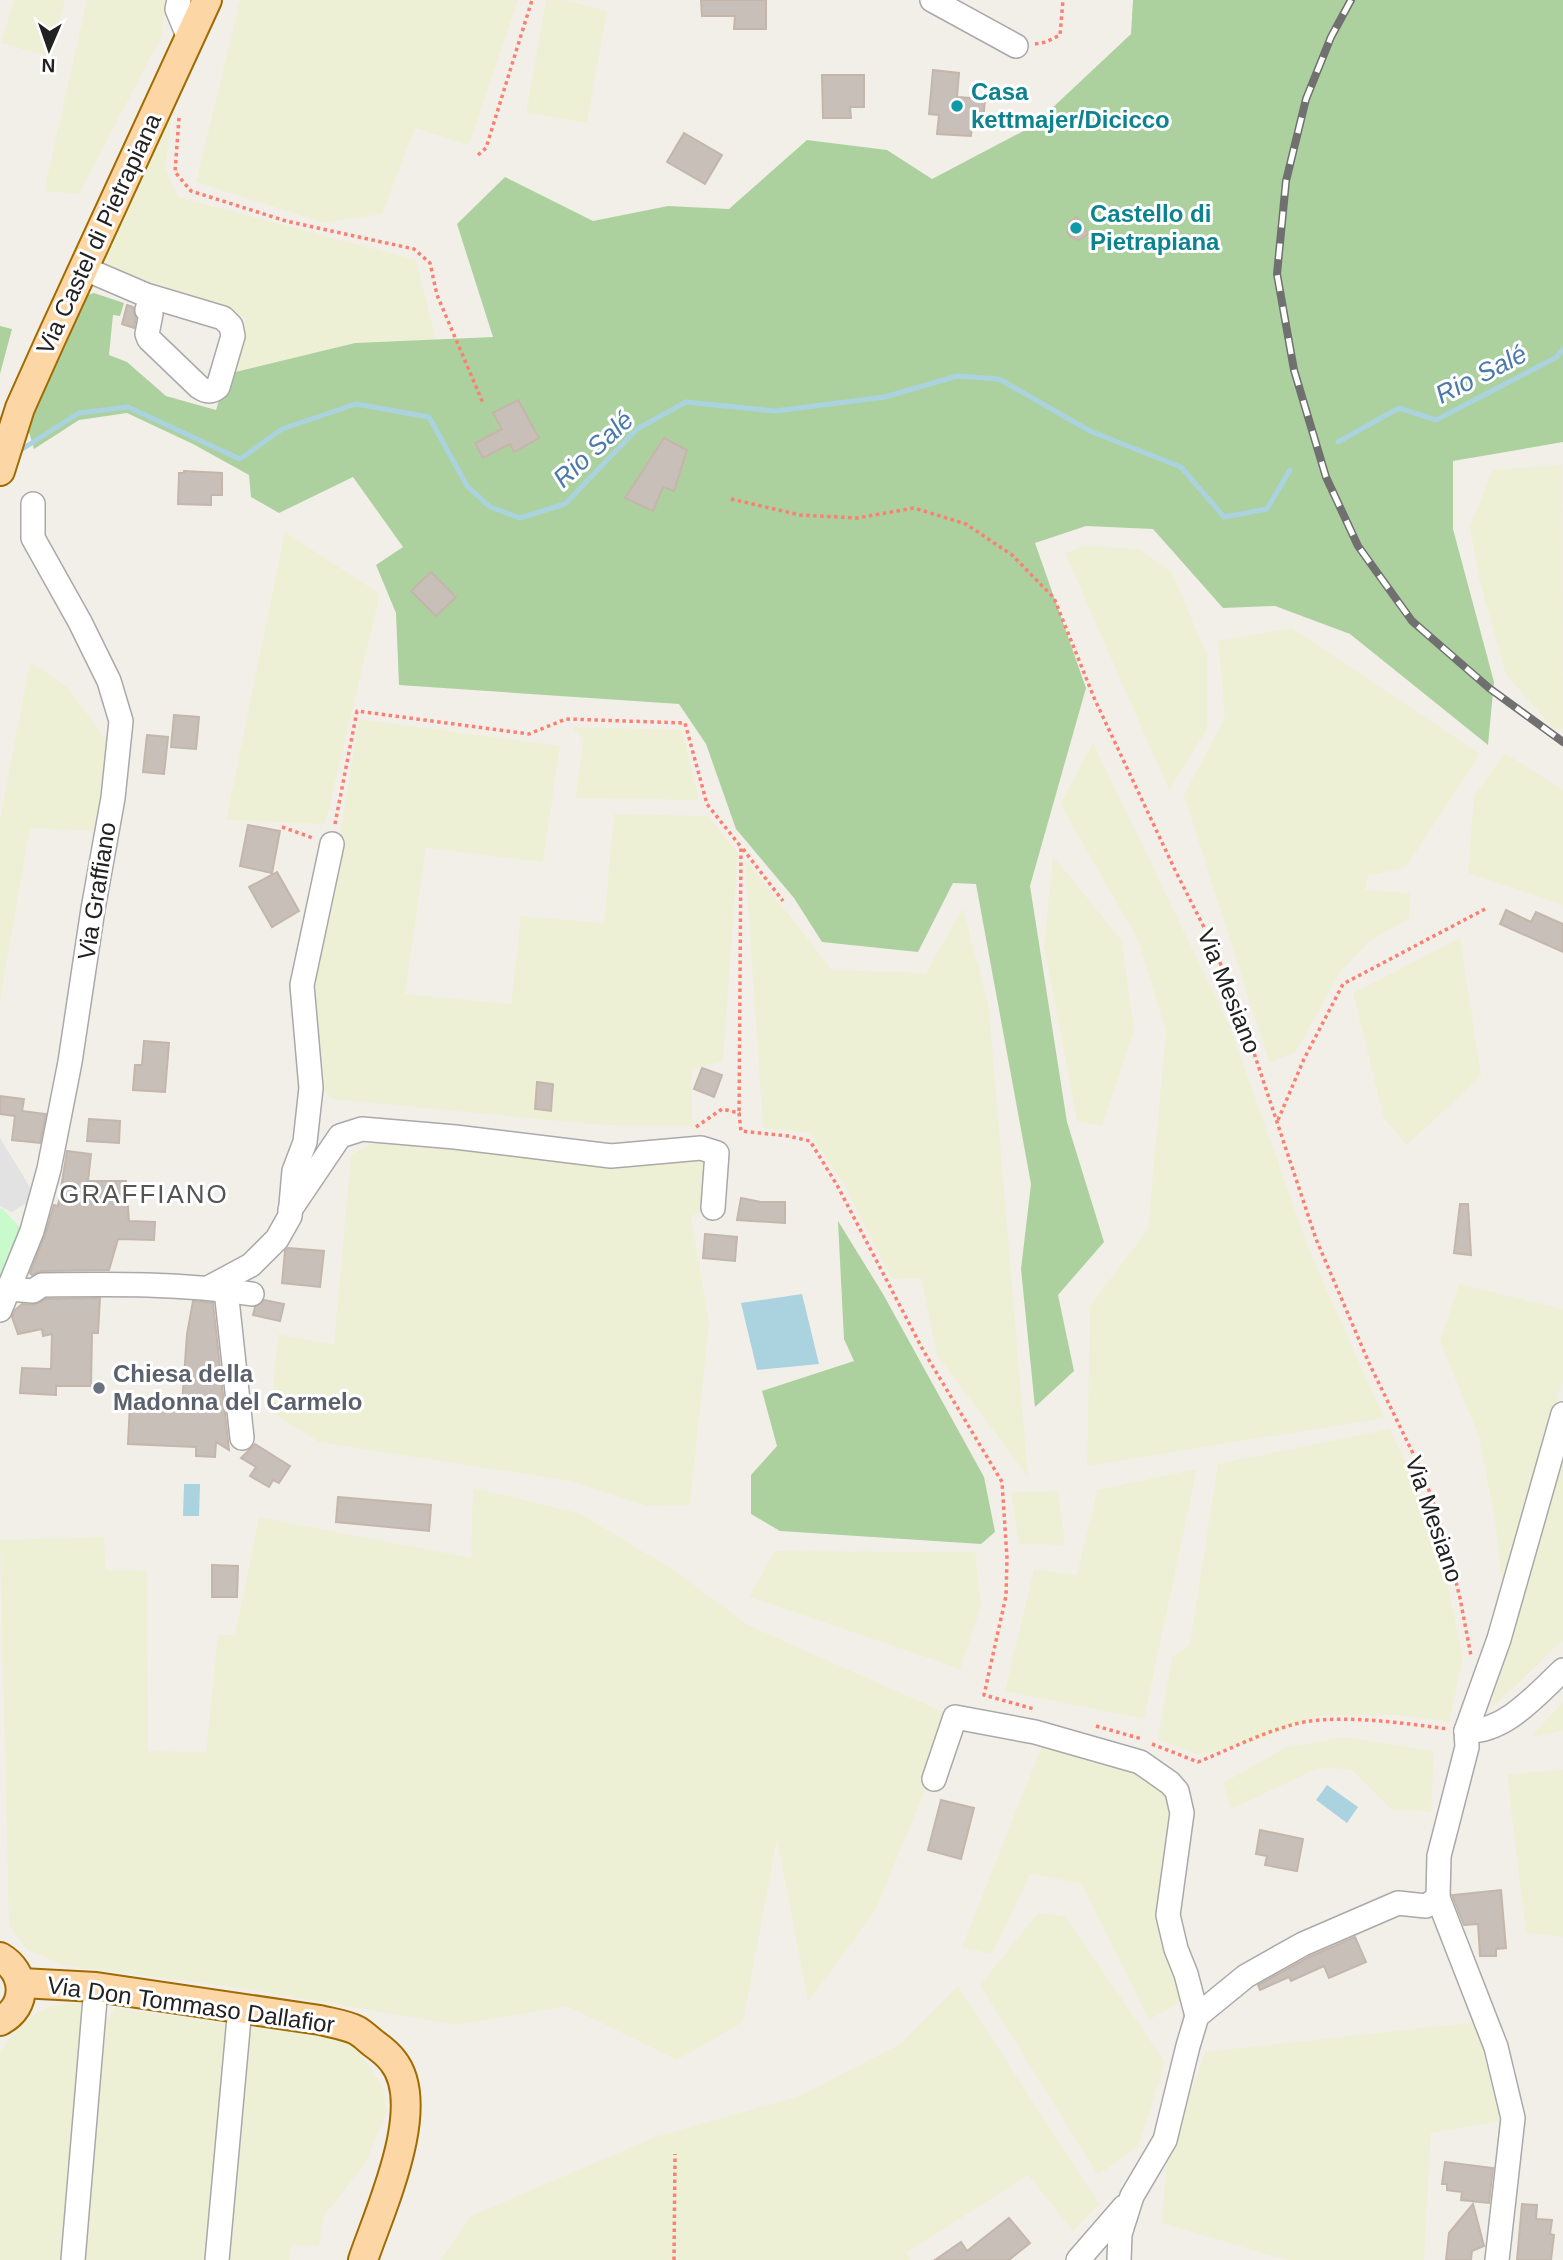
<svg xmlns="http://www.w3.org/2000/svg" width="1563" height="2260" font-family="Arial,sans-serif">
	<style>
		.farmland { fill: #eef0d5 }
		.forest { fill: #add19e }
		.park { fill: #c8facc }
		.parking { fill: #e2e2e2 }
		.water { fill: #aad3df }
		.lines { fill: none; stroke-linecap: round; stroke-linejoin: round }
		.stream { stroke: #aad3df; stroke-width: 5 }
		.building { fill: #c7bfb8; stroke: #c4b6ab; stroke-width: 2 }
		.minor-casing { stroke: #a9a9a9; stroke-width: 26 }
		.major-casing { stroke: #a06b00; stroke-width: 32 }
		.path { stroke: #fa8072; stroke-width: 3.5; stroke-dasharray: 3.5 3.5; stroke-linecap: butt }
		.minor { stroke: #fff; stroke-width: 23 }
		.major { stroke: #fcd6a4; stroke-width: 28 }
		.rail-casing { stroke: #707070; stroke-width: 8 }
		.rail { stroke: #fff; stroke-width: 5; stroke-dasharray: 16; stroke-linecap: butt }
		.culture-dot { fill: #0f9aa8; stroke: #fff; stroke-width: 2.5 }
		.worship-dot { fill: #6b7280; stroke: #fff; stroke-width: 2.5 }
		.labels { text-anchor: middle; stroke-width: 6; stroke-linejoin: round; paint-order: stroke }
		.culture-label { font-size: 24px; font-weight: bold; fill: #0d838f; stroke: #fff; text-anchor: start }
		.street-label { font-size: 24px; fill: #222; stroke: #fff }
		.worship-label { font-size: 24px; font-weight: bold; fill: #5b616d; stroke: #fff; text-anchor: start }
		.water-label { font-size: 26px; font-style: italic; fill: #4a7aab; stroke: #fff }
		.neighbourhood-label { font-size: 26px; letter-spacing: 2px; fill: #555; stroke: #fff }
	</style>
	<rect width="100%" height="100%" fill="#f2efe9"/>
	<!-- farmland -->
	<g class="farmland">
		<path d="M14,0H65L49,57L1,43Z"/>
		<path d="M87,0H167L161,37L79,194L44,191Z"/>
		<path d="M240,0H518L469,145L415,128L382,214L324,223L196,182Z"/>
		<path d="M546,0H565L607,11L587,123L526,113Z"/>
		<path d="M173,102L165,170L178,197L416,260L436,339L355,343L227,374L246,318L157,289L94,261Z"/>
		<path d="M1562,465L1563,729L1555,730L1506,675L1479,578L1470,526L1493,470Z"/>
		<path d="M285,532L380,594L325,824L226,820Z"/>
		<path d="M1084,546L1140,549L1172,573L1207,655V729L1169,790L1065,553Z"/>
		<path d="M1292,628L1480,754L1406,867L1368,876L1365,890L1411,893L1409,919L1371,940L1341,971L1295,1053L1269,1062L1184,795L1225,717L1218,641Z"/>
		<path d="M30,662L67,687L108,742L98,831L30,828L0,1001V819Z"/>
		<path d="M359,719L560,746L543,862L426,848L405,994L511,1004L521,916L604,923L614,814L708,816L738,853L723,1061L692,1069V1126L602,1125L332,1099L316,1081L309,1020Z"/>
		<path d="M572,727L682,730L699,800L576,798L583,739Z"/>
		<path d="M1093,743L1230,1027L1310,1252L1384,1418L1087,1466L1090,1306L1148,1229L1166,1031L1138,940L1060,804Z"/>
		<path d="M1505,753L1563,790V905L1468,873L1474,796Z"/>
		<path d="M1053,856L1122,941L1134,1030L1102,1126L1077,1121L1044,945Z"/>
		<path d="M745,859L832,970L926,973L963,908L989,1008L1028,1477L937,1355L921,1278L892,1279L845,1186L810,1133L763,1128Z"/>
		<path d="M1460,938L1481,1076L1407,1145L1384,1118L1353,993Z"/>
		<path d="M380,1139L431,1144L582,1165L702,1160L708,1207L691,1217L709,1324L690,1505L648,1506L570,1481L319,1442L271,1412L278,1334L334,1345L351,1155Z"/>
		<path d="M1459,1284L1563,1309V1379L1502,1581L1495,1521L1479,1437L1440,1341Z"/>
		<path d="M1390,1429L1436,1532L1463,1657L1449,1722L1400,1715L1317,1716L1257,1741L1198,1755L1158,1739L1172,1657L1190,1644L1218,1464Z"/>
		<path d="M1563,1460V1640L1490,1710Z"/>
		<path d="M1197,1469L1144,1719L1005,1691L1034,1569L1077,1575L1097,1490Z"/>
		<path d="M473,1488L579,1513L674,1570L748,1625L955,1717L876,1909L808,2002L777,1839L743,2022L677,2060L567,2006L457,2025L240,1988L63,1965L28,1950L9,1926L0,1540L104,1537L106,1570L147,1571L148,1751L206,1752L218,1635H235L259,1517L471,1558Z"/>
		<path d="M1058,1491L1065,1545L1019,1544L1011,1492Z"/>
		<path d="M774,1551L975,1552L981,1606L960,1669L750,1597Z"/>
		<path d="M1563,1702V1731L1531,1737Z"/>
		<path d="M1344,1737L1434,1751L1431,1812L1392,1810L1351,1769L1319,1768L1231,1809L1223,1783L1284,1748Z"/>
		<path d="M1044,1741L1109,1759L1161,1784L1168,1801L1173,1821L1162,1892L1186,1999L1149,2020L1081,1883L1030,1874L992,1954L962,1947Z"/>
		<path d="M1563,1770V1937L1526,1933L1507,1774Z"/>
		<path d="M1038,1913L1065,1916L1165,2062L1138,2147L1098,2175L980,1985Z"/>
		<path d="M958,1986L1099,2204L1073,2231L1028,2175L906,2253L910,2260H440L471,2216L655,2137L799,2096L899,2045Z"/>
		<path d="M82,2001L85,2017L61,2260H0V2052L18,2028L35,2014L52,2006Z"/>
		<path d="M115,2008L229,2023L208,2260H84L104,2026Z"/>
		<path d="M1476,2022L1500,2121L1431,2133L1424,2260H1286L1162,2223L1166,2164L1205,2052Z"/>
		<path d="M249,2026L320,2032L354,2046L382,2085L387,2111L365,2164L324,2216L319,2246L292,2245L289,2260H226Z"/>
	</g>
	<!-- forest -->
	<g class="forest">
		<path d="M1133,0H1563V442L1453,461V529L1494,682L1488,745L1350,634L1275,606L1223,608L1153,529L1086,526L1035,543L1086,688L1030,886L1067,1122L1104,1242L1058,1295L1074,1371L1035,1407L1021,1269L1031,1184L976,884L953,883L918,952L822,942L794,898L736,829L706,744L679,704L399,685L396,613L376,565L403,547L353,477L279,513L251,497L249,475L193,444L127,413L79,420L34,449L23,412L74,299L94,293L124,303L120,316L113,315L109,355L127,362L166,396L216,410L227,374L355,343L493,337L457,224L505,177L593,221L668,206L729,209L807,140L887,150L932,179L1033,126L1131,34Z"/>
		<path d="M0,326L12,329L0,374Z"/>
		<path d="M838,1221L883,1294L984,1477L995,1532L981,1544L780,1531L751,1514V1475L777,1446L762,1391L854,1361L844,1339Z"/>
	</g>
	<!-- park -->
	<path class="park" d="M2,1208L24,1232L8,1276L0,1275V1209Z"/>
	<!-- parking -->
	<path class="parking" d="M0,1138L36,1197L12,1212L0,1206Z"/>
	<!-- water -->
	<g class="water">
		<path d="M802,1294L819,1364L757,1370L741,1303Z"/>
		<path d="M184,1484H200L199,1516H183Z"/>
		<path d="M1327,1785L1358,1807L1347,1823L1316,1800Z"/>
	</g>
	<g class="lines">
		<!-- stream -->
		<g class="stream">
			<path d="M1338,442L1399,408L1436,420L1557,357L1563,349"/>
			<path d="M19,451L79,413L128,407L240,459L282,429L356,404L429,417L467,486L490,507L520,518L565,504L637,429L686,402L775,411L885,397L957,376L999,379L1090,431L1181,467L1224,517L1267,509L1290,470"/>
		</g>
	</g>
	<!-- building -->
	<g class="building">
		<path d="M701,0H766V29H734L735,16H702Z"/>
		<path d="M933,70L959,73L957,97L985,99L983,124L972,123L971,136L937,134L939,115L929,114Z"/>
		<path d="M822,75H864V107H850L851,118H823Z"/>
		<path d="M684,133L722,155L705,184L667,162Z"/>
		<path d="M1077,217L1088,234L1079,240L1072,238L1067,232L1069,223Z"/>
		<path d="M127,305L133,307L136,318L134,328L122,324Z"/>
		<path d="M518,400L539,438L514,452L510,444L483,458L475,443L502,429L493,413Z"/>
		<path d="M664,438L687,450L674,491L663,487L653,511L625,498Z"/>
		<path d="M184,471L222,473V495H211V505L178,504L179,473H184Z"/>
		<path d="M431,572L456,597L436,616L411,591Z"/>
		<path d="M174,715L199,717L196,749L171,747Z"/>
		<path d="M147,735L168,737L164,774L143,772Z"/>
		<path d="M248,825L280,831L272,873L240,866Z"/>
		<path d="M277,872L299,911L272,927L249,887Z"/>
		<path d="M1506,910L1531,922L1536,912L1563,924V952L1500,924Z"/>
		<path d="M144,1041L169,1043L165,1092L133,1090L135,1065H142Z"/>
		<path d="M702,1068L722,1075L714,1097L694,1089Z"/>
		<path d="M537,1082L553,1084L551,1111L535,1109Z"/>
		<path d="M0,1096L24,1099L22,1111L46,1114L40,1143L12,1140L15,1116L0,1114Z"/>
		<path d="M89,1119L120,1121L119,1143L87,1141Z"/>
		<path d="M67,1151L91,1154L88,1181H126L129,1221L155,1222L154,1240L118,1239L109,1270L42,1271L32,1275L30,1273L45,1235L54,1205L58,1206Z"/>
		<path d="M741,1198L761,1202H785V1223L737,1220Z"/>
		<path d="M1460,1204H1468L1471,1255L1454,1253Z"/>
		<path d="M705,1234L737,1237L735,1261L703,1258Z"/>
		<path d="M288,1248L324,1251L320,1287L282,1283L285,1251Z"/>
		<path d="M100,1298L98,1333H92L91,1386H56V1395L20,1393L22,1368L51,1369L52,1334L43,1336L42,1329L18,1334L12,1317L15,1310L22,1304L33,1305L46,1299Z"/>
		<path d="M264,1300L284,1304L280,1321L253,1315L255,1307Z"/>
		<path d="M193,1301L213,1303L229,1450L216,1442L215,1457L196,1456V1447L128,1444L130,1403L182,1405L187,1334Z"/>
		<path d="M255,1444L290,1466L279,1483L273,1480L269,1487L250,1476L256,1467L241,1458Z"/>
		<path d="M338,1497L431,1505L429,1531L336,1522Z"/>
		<path d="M212,1565L238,1566L237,1597H212Z"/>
		<path d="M941,1800L974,1808L961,1859L928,1850Z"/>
		<path d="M1260,1830L1303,1839L1297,1871L1265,1865L1267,1856L1256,1854Z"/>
		<path d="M1501,1890L1506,1948L1496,1949V1956H1480L1478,1924L1464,1925L1452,1895Z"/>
		<path d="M1355,1937L1366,1962L1329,1978L1324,1966L1291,1981L1289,1977L1260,1990L1258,1985L1309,1957Z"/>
		<path d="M1445,2162L1493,2168L1489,2203L1461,2200L1462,2192L1447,2190V2184H1442Z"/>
		<path d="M1473,2204L1484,2246L1472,2251L1471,2260H1446L1449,2233Z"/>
		<path d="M1522,2204L1537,2205L1536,2219L1552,2220L1550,2234L1554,2235L1551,2260H1517Z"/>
		<path d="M1009,2218L1030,2243L1009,2260H935L961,2242L967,2251Z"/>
	</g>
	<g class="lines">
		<!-- minor casing -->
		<g class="minor-casing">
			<g id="minor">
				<path d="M179,0L177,9L189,38"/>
				<path d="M932,0L1016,46"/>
				<path d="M83,268L146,295L223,318L231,326L233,336L218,387C211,393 206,392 199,387L149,339L147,334L151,314L147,310L150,299L146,295"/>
				<path d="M290,1210L340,1136L362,1129L455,1137L611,1156L701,1148L717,1153L713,1208"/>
				<path d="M210,1287L251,1265L277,1239L290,1216L294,1171L305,1142L311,1088L302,985L332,844"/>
				<path d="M9,1289L33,1291L42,1285C113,1284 183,1283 252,1294"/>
				<path d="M226,1290L242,1438"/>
				<path d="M0,1310L32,1231L49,1169L70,1062L93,909L113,798L121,721L109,681L80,622L33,538V504"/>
				<path d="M1466,1731C1505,1733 1537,1694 1563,1670"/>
				<path d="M934,1779L955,1717L1035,1732L1140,1762L1170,1783L1177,1791L1182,1813L1168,1915L1176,1949L1186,1974L1197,2016"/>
				<path d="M73,2260L96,1987"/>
				<path d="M217,2260L240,2007"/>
				<path d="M1078,2260L1124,2207"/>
				<path d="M1119,2260L1120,2234L1132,2196L1165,2140L1188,2046L1197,2016L1246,1976L1303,1944L1398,1903L1426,1906L1438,1898"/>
				<path d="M1497,2260L1513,2118L1496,2047L1438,1898L1439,1856L1467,1747L1466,1731L1499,1639L1563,1414"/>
			</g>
		</g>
		<!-- major casing -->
		<g class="major-casing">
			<g id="major">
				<path d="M0,471L20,408L50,341L207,0"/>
				<path d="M0,1957C26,1972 29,2006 0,2021"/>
				<path d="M21,1983L96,1987L320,2020C332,2023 346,2025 356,2030C362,2033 368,2039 373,2043C380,2048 388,2054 393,2061C429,2106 379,2212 363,2260"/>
			</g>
		</g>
		<!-- path -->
		<g class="path">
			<path d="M1035,44L1046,42L1060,35L1063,0"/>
			<path d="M179,118L175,172L191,191L286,221L414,249L430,263L437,295L483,403"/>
			<path d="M478,155L486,148L532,0"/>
			<path d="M731,499L800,515L857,518L914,508L966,524L1012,555L1054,598L1095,700L1175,870L1214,947L1247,1032L1316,1239L1369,1363L1424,1476L1444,1534L1460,1598L1471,1656"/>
			<path d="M335,824L357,711L529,734L566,719L685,723L707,804L741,847L739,1113"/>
			<path d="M282,827L313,838"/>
			<path d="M743,849L783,901"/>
			<path d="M1278,1120L1304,1059L1343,984L1485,909"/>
			<path d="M696,1127L722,1109L739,1113L741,1131L788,1136L810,1141L837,1185L923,1350L1002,1482L1007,1558L1006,1596L984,1695L1034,1709"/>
			<path d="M1096,1726L1142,1739"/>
			<path d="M1152,1744L1198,1762C1228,1750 1257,1735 1288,1726C1330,1712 1403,1723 1448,1729"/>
			<path d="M674,2260L675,2154"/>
		</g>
		<!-- minor -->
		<use href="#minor" class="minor"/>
		<!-- major -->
		<use href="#major" class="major"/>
		<!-- rail casing -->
		<g class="rail-casing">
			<path id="rail" d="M1351,0L1331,37L1306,99L1286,181L1277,274L1294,370L1326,477L1358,546L1412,621L1489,688L1563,742"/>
		</g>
		<!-- rail -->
		<use href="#rail" class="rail"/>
	</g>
	<!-- markers -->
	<g class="culture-dot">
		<circle cx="957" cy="106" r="7"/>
		<circle cx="1076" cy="228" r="7"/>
	</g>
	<circle class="worship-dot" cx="99" cy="1388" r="7"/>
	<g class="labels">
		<!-- culture labels -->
		<g class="culture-label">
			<text x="971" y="100">Casa<tspan x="971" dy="28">kettmajer/Dicicco</tspan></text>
			<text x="1090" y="222">Castello di<tspan x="1090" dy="28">Pietrapiana</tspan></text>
		</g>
		<!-- street labels -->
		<g class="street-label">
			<text transform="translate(99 234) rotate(-65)" y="8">Via Castel di Pietrapiana</text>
			<text transform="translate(97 891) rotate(-81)" y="8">Via Graffiano</text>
			<text transform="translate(1229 991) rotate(68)" y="8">Via Mesiano</text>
			<text transform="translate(1434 1519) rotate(71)" y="8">Via Mesiano</text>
			<text transform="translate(191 2005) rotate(8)" y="8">Via Don Tommaso Dallafior</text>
		</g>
		<!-- worship labels -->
		<g class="worship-label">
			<text x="113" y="1382">Chiesa della<tspan x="113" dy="28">Madonna del Carmelo</tspan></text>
		</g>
		<!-- water labels -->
		<g class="water-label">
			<text transform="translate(1481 374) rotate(-27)" y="9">Rio Salé</text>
			<text transform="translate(593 449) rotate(-43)" y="9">Rio Salé</text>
		</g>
		<!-- neighbourhood labels -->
		<g class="neighbourhood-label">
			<text x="144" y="1203">GRAFFIANO</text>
		</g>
	</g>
	<!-- north arrow -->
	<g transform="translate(49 49) rotate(182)" stroke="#ffffff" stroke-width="5" paint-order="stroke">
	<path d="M0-5L12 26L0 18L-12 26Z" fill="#222222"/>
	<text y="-10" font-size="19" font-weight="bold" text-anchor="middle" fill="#222222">N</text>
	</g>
</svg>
